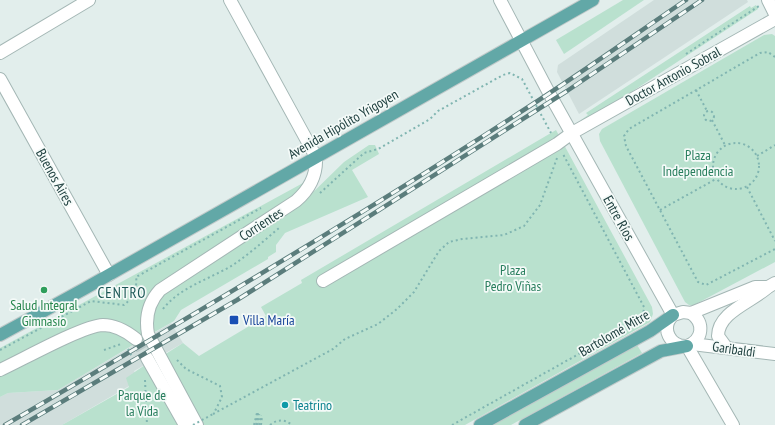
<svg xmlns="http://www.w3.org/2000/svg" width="775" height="425" font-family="'PT Sans Narrow',sans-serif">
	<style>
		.built { fill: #d0dedc }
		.green { fill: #b9e1ce }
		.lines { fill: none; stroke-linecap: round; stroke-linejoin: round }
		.minor-tunnel { stroke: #bbcbca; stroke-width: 12; stroke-dasharray: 12 6; stroke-linecap: butt }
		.minor-casing { stroke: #a4b7b5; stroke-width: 14 }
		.major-casing { stroke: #c1caca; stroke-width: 14 }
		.path { stroke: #80b5b1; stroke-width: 2; stroke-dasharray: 2 3; stroke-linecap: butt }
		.minor { stroke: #fff; stroke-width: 12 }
		.major { stroke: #62a8a7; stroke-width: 12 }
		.rail-casing { stroke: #5b7d7c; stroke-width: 4.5 }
		.rail { stroke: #f4faf8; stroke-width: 3; stroke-dasharray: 9; stroke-linecap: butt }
		.path-bridge { stroke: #80b5b1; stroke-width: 2; stroke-dasharray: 2 3; stroke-linecap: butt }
		.leisure-dot { fill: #2e9e5b; stroke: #f4faf8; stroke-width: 1.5 }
		.transit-dot { fill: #1a4fb4; stroke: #f4faf8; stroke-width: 1.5 }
		.culture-dot { fill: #0f9aa8; stroke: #f4faf8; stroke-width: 1.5 }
		.labels { text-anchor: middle; stroke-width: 3.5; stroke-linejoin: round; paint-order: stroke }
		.street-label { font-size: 14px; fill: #204140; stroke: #f4faf8 }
		.park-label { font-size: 14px; fill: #267d5c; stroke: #f4faf8 }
		.leisure-label { font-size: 14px; fill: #27864d; stroke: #f4faf8 }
		.transit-label { font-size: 14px; fill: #164399; stroke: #f4faf8; text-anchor: start }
		.culture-label { font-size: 14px; fill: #0d838f; stroke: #f4faf8; text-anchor: start }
		.neighbourhood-label { font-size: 15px; letter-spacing: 1px; fill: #1a5655; stroke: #f4faf8 }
	</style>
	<rect width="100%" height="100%" fill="#e2eeec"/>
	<!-- built -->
	<g class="built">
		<path d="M654,0H747L748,2L579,114L557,72L558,65Z"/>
		<path d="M171,323L183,343L134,371L135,373L129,386L62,425H0V397L8,393L58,390Z"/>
	</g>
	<!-- green -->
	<g class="green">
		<path d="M623,0H644L564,54L556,40Z"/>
		<path d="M756,5L758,9L584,123L581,120L588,115L586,113L750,6L751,8Z"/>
		<path d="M772,34L775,36V262L694,305H689L685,302L600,141L599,134L602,129L764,35Z"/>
		<path d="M556,130L652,307L653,314L650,322L465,425H204L164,355L183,343L199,356L266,316L261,307L302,283L301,280Z"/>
		<path d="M369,145H375L379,154L352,170L368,197L285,233L276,245V252L268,257V259L181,310L174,321L153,333L151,319L159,298L303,202L344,162Z"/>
		<path d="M303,183H305L301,190L160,285L143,336L141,337L118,323L0,365V348Z"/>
		<path d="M99,331H113L132,342L133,345L58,390L8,393L0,397V375L77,338Z"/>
		<path d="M637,345L642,353L511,425H493Z"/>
		<path d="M145,365L179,425H62L129,387L126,378Z"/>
	</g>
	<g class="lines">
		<!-- minor-tunnel -->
		<path class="minor-tunnel" d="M136,339L147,358"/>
		<!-- minor casing -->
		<g class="minor-casing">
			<g id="minor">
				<path d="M500,0L549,93L673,315C660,328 670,347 687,346L733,425"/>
				<path d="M768,0L775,14"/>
				<path d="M0,53L89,0"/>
				<path d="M0,79L109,275"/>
				<path d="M323,281L557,144L572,133L775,19"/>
				<path d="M673,315L683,312L691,313L755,287H768L775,283"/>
				<path d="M692,344L775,354"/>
				<path d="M687,346C703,340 705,323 691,313"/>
				<path d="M726,347L718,336C718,312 752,302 768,287"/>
				<path d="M147,358L185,425"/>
				<path d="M0,370C22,360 82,326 103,325C116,325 126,331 136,339"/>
				<path d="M197,425L148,334C145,317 149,302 160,290L296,201C310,189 317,175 316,157L230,0"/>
			</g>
		</g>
		<!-- major casing -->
		<g class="major-casing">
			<g id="major">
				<path d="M0,335L84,289L593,0"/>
				<path d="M480,425L650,331L673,315"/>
				<path d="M525,425L661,351L687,346"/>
			</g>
		</g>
		<!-- path -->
		<g class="path">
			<path d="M686,54L759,6"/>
			<path d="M775,57L768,52L760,53L629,129L624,136L626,146L698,282L706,285L775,249"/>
			<path d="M696,90L707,111"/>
			<circle cx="709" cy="116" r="5"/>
			<path d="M712,120L725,145"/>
			<circle cx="736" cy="166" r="23"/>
			<path d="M757,156L775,145"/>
			<path d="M747,187L775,241"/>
			<path d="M320,193L364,153L378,149L430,119L438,111L503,75L510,73L522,79L551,133"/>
			<path d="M660,210L716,179"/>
			<path d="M163,309C180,287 210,279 233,265C249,254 264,241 279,228"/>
			<path d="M128,349L134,361"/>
			<path d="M0,350L91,301L124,305C132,299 138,287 136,277L261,208"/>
			<path d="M104,350L121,344"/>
			<path d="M177,360L186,369L220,386L222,397L214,413"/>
			<path d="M145,380L147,425"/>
			<path d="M213,414L333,349L345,339L378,324L397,309L414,292L439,251L449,242L462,239L504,235L524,226L540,205L557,158"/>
			<path d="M254,425L257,413"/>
			<path d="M256,425L258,413"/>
			<path d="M257,425L259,414"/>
			<path d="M259,425L261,415"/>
			<path d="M261,425L262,416"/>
			<path d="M270,425C277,419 285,419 292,425"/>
			<path d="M452,425L643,318L644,307L563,154"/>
		</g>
		<!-- minor -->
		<use href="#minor" class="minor"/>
		<!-- major -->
		<use href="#major" class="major"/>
		<!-- rail casing -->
		<g class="rail-casing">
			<g id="rail">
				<path d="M5,425C184,321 362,215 536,102C587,69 636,34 686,0"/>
				<path d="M22,425L237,300L567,91L702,0"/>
			</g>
		</g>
		<!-- rail -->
		<use href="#rail" class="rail"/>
		<!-- path-bridge -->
		<path class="path-bridge" d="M193,425L213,414"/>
	</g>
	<!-- markers -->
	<circle class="leisure-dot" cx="44" cy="290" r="4"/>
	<rect class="transit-dot" x="229" y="315" width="10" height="10" rx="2"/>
	<circle class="culture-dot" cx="285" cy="405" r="4"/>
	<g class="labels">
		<!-- street labels -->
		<g class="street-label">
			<text transform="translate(673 76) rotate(-29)" y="5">Doctor Antonio Sobral</text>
			<text transform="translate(343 124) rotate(-30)" y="5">Avenida Hipólito Yrigoyen</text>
			<text transform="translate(55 177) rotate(61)" y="5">Buenos Aires</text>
			<text transform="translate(619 218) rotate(61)" y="5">Entre Ríos</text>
			<text transform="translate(261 224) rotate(-33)" y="5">Corrientes</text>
			<text transform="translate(614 333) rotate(-30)" y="5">Bartolomé Mitre</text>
			<text transform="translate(734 349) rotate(8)" y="5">Garibaldi</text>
		</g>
		<!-- park labels -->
		<g class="park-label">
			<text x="698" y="160">Plaza<tspan x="698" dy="16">Independencia</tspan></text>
			<text x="513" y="275">Plaza<tspan x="513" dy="16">Pedro Viñas</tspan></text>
			<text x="142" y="400">Parque de<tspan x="142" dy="16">la Vida</tspan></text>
		</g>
		<!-- leisure labels -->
		<g class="leisure-label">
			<text x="44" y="310">Salud Integral<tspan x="44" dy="16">Gimnasio</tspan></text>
		</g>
		<!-- transit labels -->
		<g class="transit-label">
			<text x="243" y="325">Villa María</text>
		</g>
		<!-- culture labels -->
		<g class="culture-label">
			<text x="293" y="410">Teatrino</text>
		</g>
		<!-- neighbourhood labels -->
		<g class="neighbourhood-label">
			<text x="122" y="298">CENTRO</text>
		</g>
	</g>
</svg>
